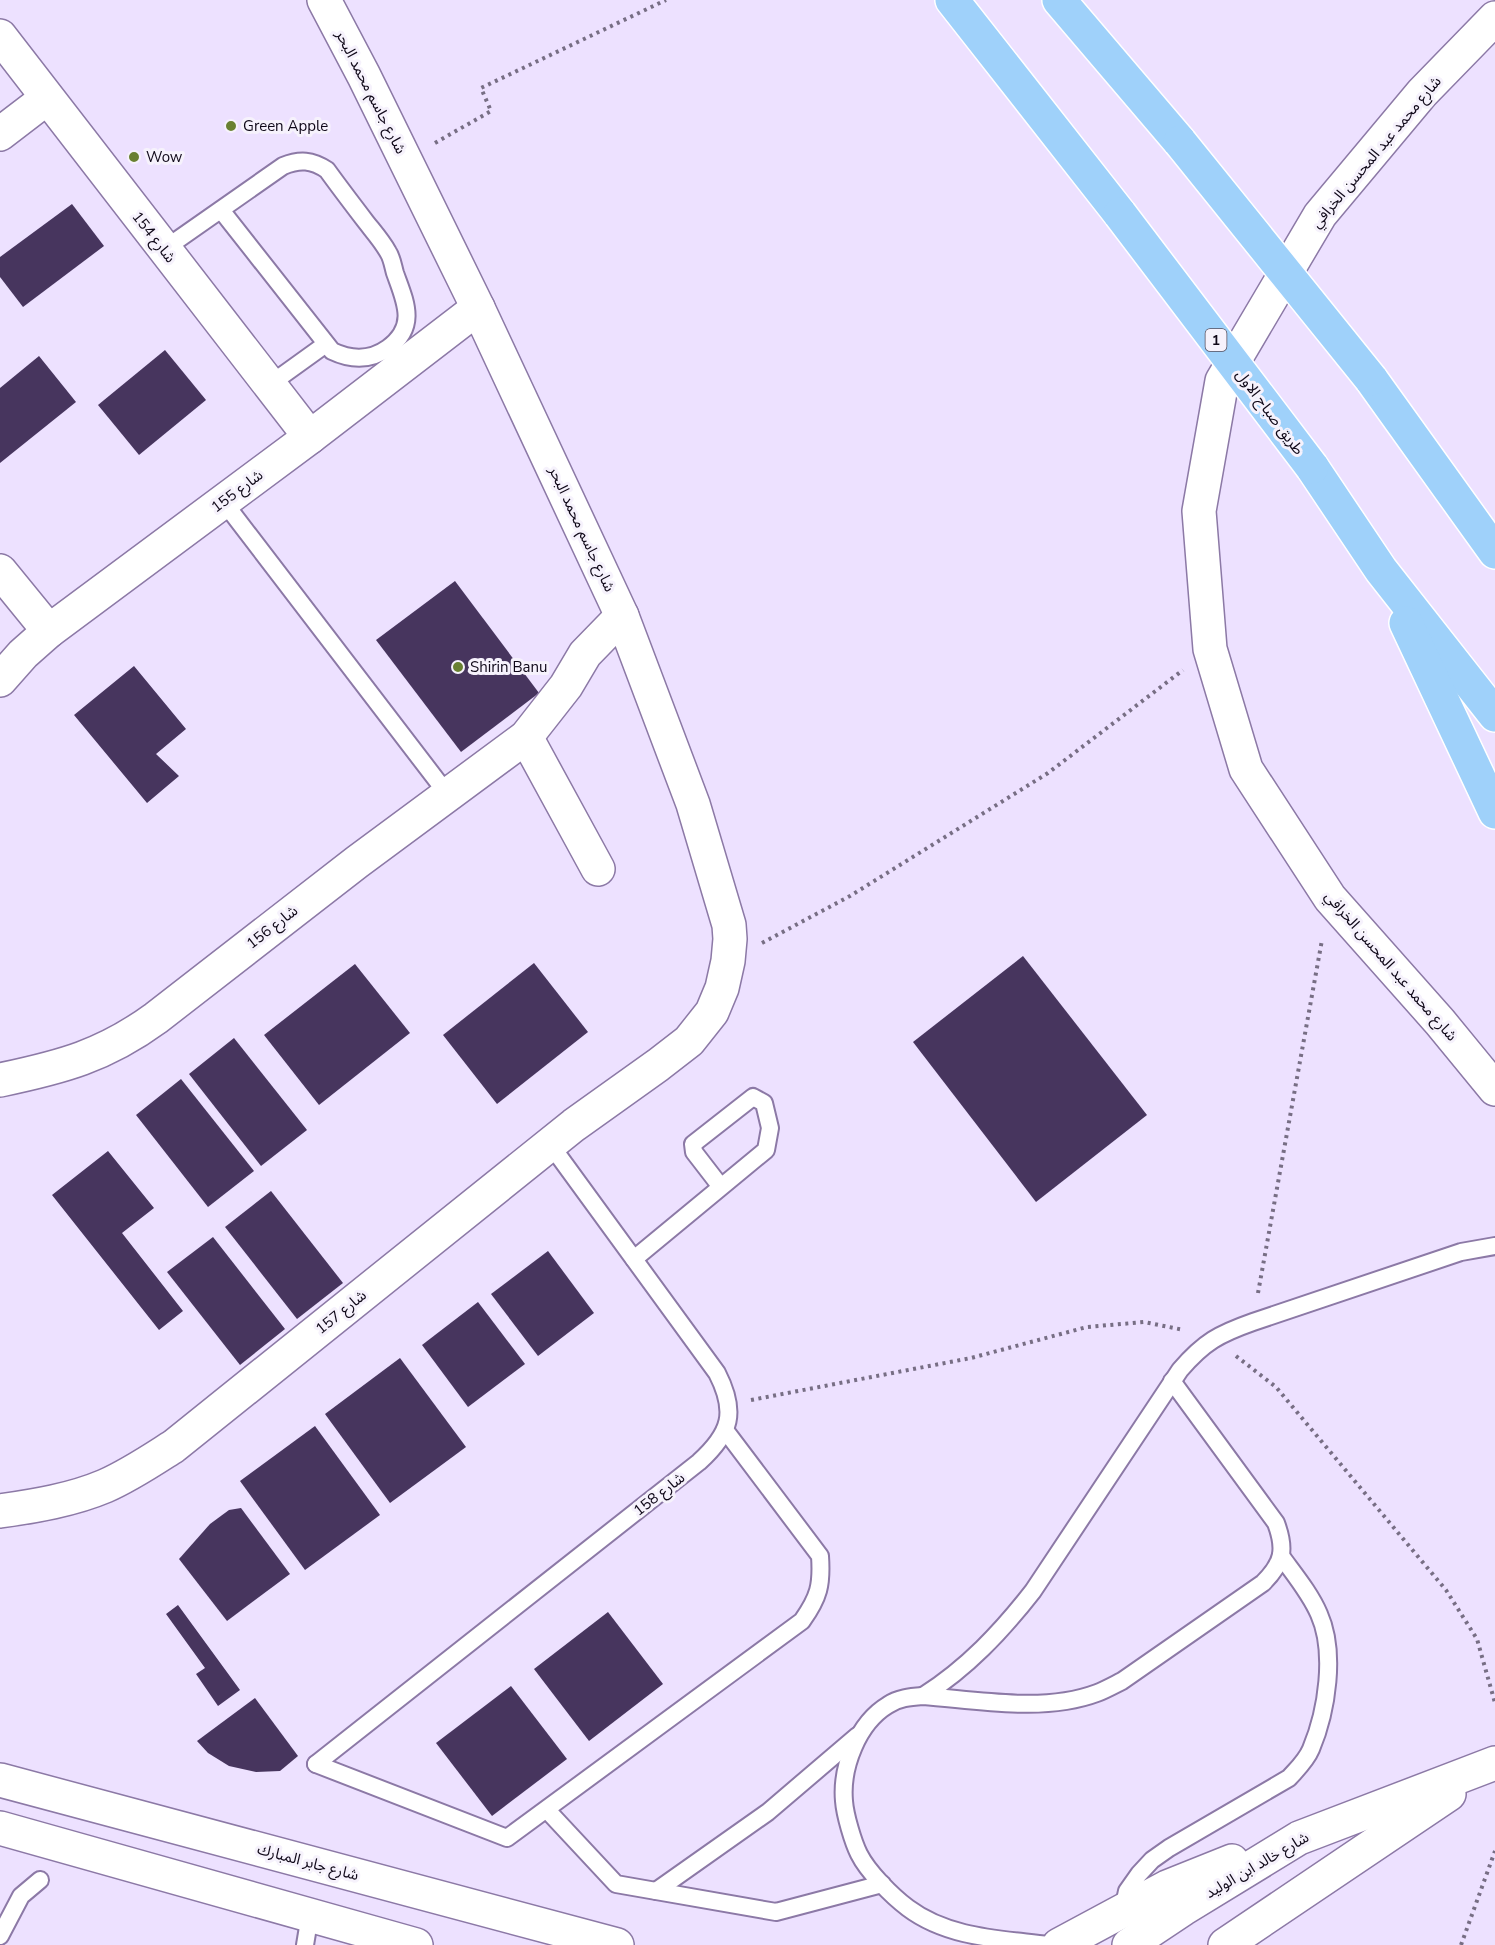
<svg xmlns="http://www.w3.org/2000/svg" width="1495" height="1945" font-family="'Nunito Sans','Noto Sans Arabic',sans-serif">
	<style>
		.building { fill: #47355e }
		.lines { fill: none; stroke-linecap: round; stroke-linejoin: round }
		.lane-casing { stroke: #8c79a6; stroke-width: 20 }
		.street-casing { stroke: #8c79a6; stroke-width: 36 }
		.secondary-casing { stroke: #8c79a6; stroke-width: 36 }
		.highway-casing { stroke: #fff; stroke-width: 36 }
		.path { stroke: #776e84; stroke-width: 4; stroke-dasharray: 3 4.5; stroke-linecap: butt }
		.lane { stroke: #fff; stroke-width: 16 }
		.street { stroke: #fff; stroke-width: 33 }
		.secondary { stroke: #fff; stroke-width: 33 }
		.highway { stroke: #9fd1fa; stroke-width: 33 }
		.highway-bridge-casing { stroke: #fff; stroke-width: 36; stroke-linecap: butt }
		.highway-bridge { stroke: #9fd1fa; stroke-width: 33 }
		.poi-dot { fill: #698031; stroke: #f6f2fc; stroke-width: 2 }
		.labels { text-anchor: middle; stroke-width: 6; stroke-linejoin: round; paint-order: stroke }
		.shield { fill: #f6f2fc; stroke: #544e5c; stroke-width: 1.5 }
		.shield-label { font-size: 14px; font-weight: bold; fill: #0f0818 }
		.street-label { font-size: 15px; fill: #0f0818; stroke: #f6f2fc }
		.poi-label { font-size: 15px; fill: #0f0818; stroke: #f6f2fc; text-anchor: start }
	</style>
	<rect width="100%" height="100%" fill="#ede1ff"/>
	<!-- building -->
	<g class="building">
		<path d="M72,204L104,246L23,307L0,277V257Z"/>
		<path d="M165,350L206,400L139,455L98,405Z"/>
		<path d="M39,356L76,402L0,463V388Z"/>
		<path d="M455,581L539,693L461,752L376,640Z"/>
		<path d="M134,666L186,729L156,754L179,776L147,803L74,715Z"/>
		<path d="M1023,956L1147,1115L1036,1202L913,1042Z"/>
		<path d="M534,963L588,1032L497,1104L443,1035Z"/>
		<path d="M355,964L410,1033L319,1105L264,1035Z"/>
		<path d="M234,1038L307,1130L261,1166L189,1074Z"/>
		<path d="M181,1079L254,1171L208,1207L136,1115Z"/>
		<path d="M108,1151L154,1208L122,1233L183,1311L159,1330L52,1195Z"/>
		<path d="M271,1191L343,1283L297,1319L225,1227Z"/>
		<path d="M213,1237L285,1329L240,1365L167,1272Z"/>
		<path d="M548,1251L594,1313L538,1356L491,1294Z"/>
		<path d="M478,1302L525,1364L468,1407L422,1345Z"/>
		<path d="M400,1358L466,1447L390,1503L325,1414Z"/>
		<path d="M315,1426L380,1515L305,1570L240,1481Z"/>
		<path d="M241,1508L290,1574L227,1621L179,1559L210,1524L229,1510Z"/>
		<path d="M178,1605L240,1690L218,1706L196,1674L205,1668L166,1614Z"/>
		<path d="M608,1612L663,1684L589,1741L534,1669Z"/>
		<path d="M511,1686L567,1759L492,1816L436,1743Z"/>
		<path d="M255,1698L298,1756L280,1771L256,1772L229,1766L208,1753L197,1741Z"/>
	</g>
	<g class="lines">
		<!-- lane casing -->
		<g class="lane-casing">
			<g id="lane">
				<path d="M163,250L283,166C300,159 312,160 327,170C340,188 353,205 366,222C373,231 382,241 388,252C392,258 393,266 395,273C405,301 418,326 388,348C370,361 351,360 332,351L221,210"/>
				<path d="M269,385L326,344"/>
				<path d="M223,501L448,795"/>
				<path d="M634,1259L766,1150L770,1128L764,1103L753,1097L693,1144L694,1152L721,1187"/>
				<path d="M923,1696C967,1668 1001,1632 1033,1591L1180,1370C1204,1342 1219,1334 1253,1322L1461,1252L1495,1246"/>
				<path d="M316,1764L699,1462C731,1433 737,1412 717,1373L550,1144"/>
				<path d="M316,1764L507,1838L802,1621C819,1597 822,1585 820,1556L725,1430"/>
				<path d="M547,1810L616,1884L776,1912L882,1884"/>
				<path d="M656,1891L768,1812L857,1736"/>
				<path d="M1123,1910L1127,1891L1139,1874L1152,1860L1169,1848L1289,1778C1297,1769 1306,1761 1311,1749C1327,1711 1336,1652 1319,1614C1310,1593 1294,1574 1281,1556"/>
				<path d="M0,1936L21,1896L40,1880"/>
				<path d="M305,1945L310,1915"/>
				<path d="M1048,1945C1000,1939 948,1938 908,1908C892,1896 868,1872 859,1854C853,1842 845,1815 844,1801C841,1767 858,1723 888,1705C898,1698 910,1697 923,1696C977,1700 1044,1713 1097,1693C1105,1690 1114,1685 1122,1681L1263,1583C1283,1563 1286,1550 1276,1523L1172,1381"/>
			</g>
		</g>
		<!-- street casing -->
		<g class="street-casing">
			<g id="street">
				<path d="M0,36L310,437"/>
				<path d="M0,134L47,98"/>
				<path d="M0,571L49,631"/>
				<path d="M0,680L23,654L49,631L310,437L478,308"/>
				<path d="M526,737L598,869"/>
				<path d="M0,1080C62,1067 104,1056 156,1018L357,862L526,737L566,686L585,654L622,616"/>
				<path d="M0,1511C35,1506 72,1500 105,1486C130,1475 152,1460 174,1446L574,1125L658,1065L689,1041L712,1012L722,988L728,961L730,939L729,925L693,804L622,616L478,308L364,76L324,0"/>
			</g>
		</g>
		<!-- secondary casing -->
		<g class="secondary-casing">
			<g id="secondary">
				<path d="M1495,18L1422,93L1320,215L1222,381L1199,511L1210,649L1246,769L1330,898L1440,1022L1495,1089"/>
				<path d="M0,1780L617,1945"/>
				<path d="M0,1828L416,1945"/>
				<path d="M1059,1945L1167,1887L1232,1861"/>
				<path d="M1129,1945L1183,1909L1299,1838L1495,1763"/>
				<path d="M1225,1945L1449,1794"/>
			</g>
		</g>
		<!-- highway casing -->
		<g class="highway-casing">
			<g id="highway">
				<path d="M952,0L1120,214"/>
				<path d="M1059,0L1180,142"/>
				<path d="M1371,379L1495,552"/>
				<path d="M1312,467L1381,570L1495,715"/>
				<path d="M1406,623L1495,812"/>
			</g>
		</g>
		<!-- path -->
		<g class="path">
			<path d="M435,143L491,111L481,88L666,0"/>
			<path d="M762,943L850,896L1048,773L1183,670"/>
			<path d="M1258,1293L1322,940"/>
			<path d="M1236,1356L1276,1387L1446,1590L1477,1639L1495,1703"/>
			<path d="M751,1400L971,1358L1087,1327L1144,1322L1184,1330"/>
			<path d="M1461,1945L1495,1851"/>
		</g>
		<!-- lane -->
		<use href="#lane" class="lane"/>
		<!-- street -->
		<use href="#street" class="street"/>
		<!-- secondary -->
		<use href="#secondary" class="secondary"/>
		<!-- highway -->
		<use href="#highway" class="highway"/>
		<!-- highway-bridge casing -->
		<g class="highway-bridge-casing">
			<g id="highway-bridge">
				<path d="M1180,142L1371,379"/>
				<path d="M1120,214L1312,467"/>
			</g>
		</g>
		<!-- highway-bridge -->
		<use href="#highway-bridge" class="highway-bridge"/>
	</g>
	<!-- markers -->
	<g class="poi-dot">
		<circle cx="231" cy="126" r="6"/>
		<circle cx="134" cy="157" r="6"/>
		<circle cx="458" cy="667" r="6"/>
	</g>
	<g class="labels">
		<!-- shield labels -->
		<rect class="shield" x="1205.5" y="329" width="21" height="22" rx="4.5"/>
		<g class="shield-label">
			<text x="1216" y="345">1</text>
		</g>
		<!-- street labels -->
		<g class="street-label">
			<text transform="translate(371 92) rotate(63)" y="5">شارع جاسم محمد البحر</text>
			<text transform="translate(1376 152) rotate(-50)" y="5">شارع محمد عبد المحسن الخرافي</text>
			<text transform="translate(154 237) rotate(52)" y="5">شارع 154</text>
			<text transform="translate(1270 412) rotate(53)" y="5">طريق صباح الاول</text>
			<text transform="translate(237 491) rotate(-37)" y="5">شارع 155</text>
			<text transform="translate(582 529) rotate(65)" y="5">شارع جاسم محمد البحر</text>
			<text transform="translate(272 927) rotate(-38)" y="5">شارع 156</text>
			<text transform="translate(1391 966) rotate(49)" y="5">شارع محمد عبد المحسن الخرافي</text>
			<text transform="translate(341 1312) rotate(-39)" y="5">شارع 157</text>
			<text transform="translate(659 1494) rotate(-38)" y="5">شارع 158</text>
			<text transform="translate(308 1862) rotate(15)" y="5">شارع جابر المبارك</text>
			<text transform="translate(1257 1865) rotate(-30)" y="5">شارع خالد ابن الوليد</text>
		</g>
		<!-- poi labels -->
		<g class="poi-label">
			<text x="243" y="131">Green Apple</text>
			<text x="146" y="162">Wow</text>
			<text x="470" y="672">Shirin Banu</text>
		</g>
	</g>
</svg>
